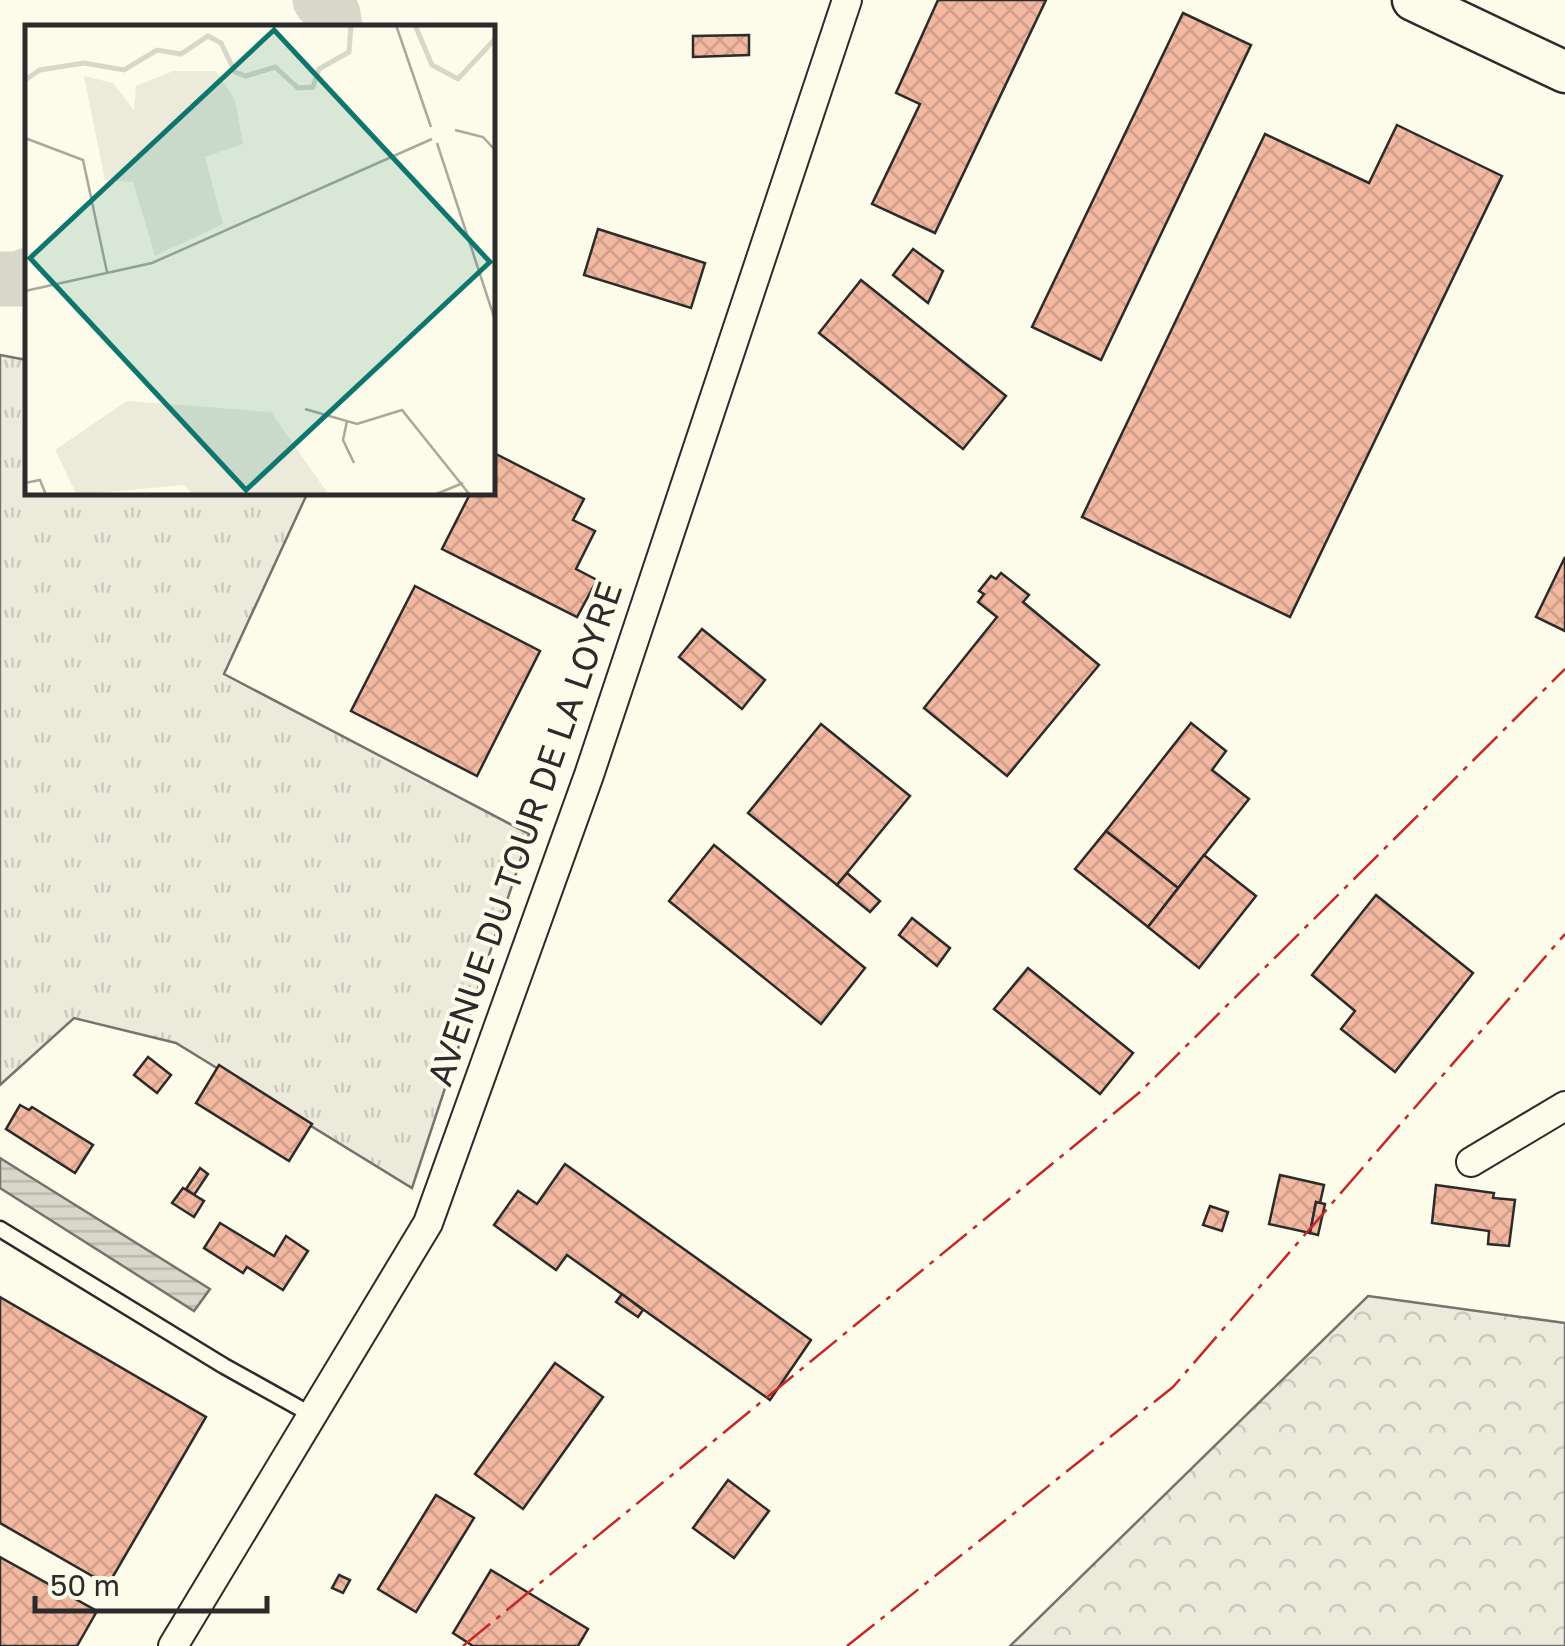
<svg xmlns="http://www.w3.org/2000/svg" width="1565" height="1646" font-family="'Golos Text',sans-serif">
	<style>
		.grass { fill: url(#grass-tufts); stroke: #74746e; stroke-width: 2.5 }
		.forest { fill: url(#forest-crowns); stroke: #74746e; stroke-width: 2.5 }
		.water { fill: url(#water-rules); stroke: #74746e; stroke-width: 2.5 }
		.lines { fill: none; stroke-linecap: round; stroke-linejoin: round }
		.river { stroke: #d8d7c9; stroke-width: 55 }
		.building { fill: url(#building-cross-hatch); stroke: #2b2b2b; stroke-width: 2.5 }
		.service-casing { stroke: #2b2b2b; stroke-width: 19 }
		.minor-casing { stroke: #2b2b2b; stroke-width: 32 }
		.secondary-casing { stroke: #2b2b2b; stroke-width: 45 }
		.service { stroke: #fdfbea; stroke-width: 14 }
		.minor { stroke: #fdfbea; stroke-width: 28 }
		.secondary { stroke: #fdfbea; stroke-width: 40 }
		.power { stroke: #c62828; stroke-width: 2.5; stroke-dasharray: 35 8 5 8; stroke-linecap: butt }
		.labels { text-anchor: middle; stroke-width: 8; stroke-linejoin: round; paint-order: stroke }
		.street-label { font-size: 35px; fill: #2b2b2b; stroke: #fdfbea }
		.inset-river { fill: none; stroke: #d8d7c9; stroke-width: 5 }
		.inset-road { fill: none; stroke: #a9a89e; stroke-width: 2.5 }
		.view { fill: #0f766e; fill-opacity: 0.15; stroke: #0f766e; stroke-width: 5 }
		.inset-edge { fill: none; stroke: #2b2b2b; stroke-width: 5 }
	</style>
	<defs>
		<pattern id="grass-tufts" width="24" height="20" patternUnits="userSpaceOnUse" patternTransform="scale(2.5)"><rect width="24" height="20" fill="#ecebdb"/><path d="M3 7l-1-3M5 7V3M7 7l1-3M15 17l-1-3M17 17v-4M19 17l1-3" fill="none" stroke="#cbcabc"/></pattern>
		<pattern id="forest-crowns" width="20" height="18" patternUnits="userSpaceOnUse" patternTransform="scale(2.5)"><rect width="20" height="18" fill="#ecebdb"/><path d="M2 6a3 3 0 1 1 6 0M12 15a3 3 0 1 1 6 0" fill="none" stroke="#cbcabc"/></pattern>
		<pattern id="water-rules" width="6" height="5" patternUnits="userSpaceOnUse" patternTransform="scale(2.5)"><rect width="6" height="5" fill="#d8d7c9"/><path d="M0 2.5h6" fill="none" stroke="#bab9ad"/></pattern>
		<pattern id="building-cross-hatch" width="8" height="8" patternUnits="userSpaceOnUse" patternTransform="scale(2.5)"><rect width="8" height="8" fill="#f2b8a0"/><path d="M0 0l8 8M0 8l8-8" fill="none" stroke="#d09e8a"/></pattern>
	</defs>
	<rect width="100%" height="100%" fill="#fdfbea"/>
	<!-- grass -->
	<path class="grass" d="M0,355L27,360L28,492L307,494L224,674L529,834L412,1188L176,1043L74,1018L0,1085Z"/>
	<!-- forest -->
	<path class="forest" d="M1368,1296L1565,1323V1646H1010Z"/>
	<!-- water -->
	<path class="water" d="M0,1158L210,1289L194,1311L0,1188Z"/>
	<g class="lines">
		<!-- river -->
		<g class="river">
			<path d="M320,0L333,14L335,28"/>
			<path d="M0,279H20L28,275"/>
		</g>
	</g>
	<!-- building -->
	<g class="building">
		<path d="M938,0H1046L935,233L872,204L920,104L896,93Z"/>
		<path d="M1183,13L1251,45L1101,360L1032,327Z"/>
		<path d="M749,35V55L693,57V36Z"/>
		<path d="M1397,125L1502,176L1290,617L1082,517L1265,134L1369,183Z"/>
		<path d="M598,229L705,263L691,308L584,275Z"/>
		<path d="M913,249L943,271L928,303L893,275Z"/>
		<path d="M861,280L1006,396L963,449L819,333Z"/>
		<path d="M492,452L584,499L573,520L595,531L576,569L597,580L577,617L442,549L471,492H492Z"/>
		<path d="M1565,557V631L1536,617Z"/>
		<path d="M1001,573L1029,595L1023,602L1099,665L1007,776L924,708L997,617L978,602L984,594L979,591L991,576L996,579Z"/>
		<path d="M415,586L540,651L477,776L351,711Z"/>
		<path d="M702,629L765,680L742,709L679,657Z"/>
		<path d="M1191,723L1226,751L1212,770L1249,799L1178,888L1106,831Z"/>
		<path d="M821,724L910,796L837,885L748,813Z"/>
		<path d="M1106,831L1178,888L1148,927L1075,869Z"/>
		<path d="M714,845L865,968L821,1024L669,901Z"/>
		<path d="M1204,855L1256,896L1199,968L1148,927Z"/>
		<path d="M847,873L880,901L870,912L837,885Z"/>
		<path d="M1376,895L1473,973L1395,1072L1341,1029L1355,1011L1312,975Z"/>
		<path d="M912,918L950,948L937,966L899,935Z"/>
		<path d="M1028,968L1133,1053L1100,1094L994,1009Z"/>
		<path d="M148,1057L171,1075L157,1093L134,1075Z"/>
		<path d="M219,1065L312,1124L289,1161L196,1103Z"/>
		<path d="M20,1105L29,1110L32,1107L93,1145L75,1173L6,1129Z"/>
		<path d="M565,1164L811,1340L770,1400L567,1255L556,1270L494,1225L518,1191L537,1204Z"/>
		<path d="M200,1168L208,1174L194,1195L186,1189Z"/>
		<path d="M1280,1175L1324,1185L1320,1203L1316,1202L1310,1233L1269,1224Z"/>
		<path d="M1436,1185L1494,1193L1493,1198L1515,1200L1509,1246L1488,1244L1489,1231L1432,1223Z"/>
		<path d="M183,1188L204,1201L194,1217L172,1203Z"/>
		<path d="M1316,1202L1325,1204L1318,1235L1310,1233Z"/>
		<path d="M1210,1206L1228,1212L1222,1231L1203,1225Z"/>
		<path d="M220,1223L274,1256L286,1236L308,1251L283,1290L247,1267L243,1273L204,1248Z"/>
		<path d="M622,1294L643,1310L638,1317L616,1302Z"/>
		<path d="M0,1297L206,1417L108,1585L0,1523Z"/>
		<path d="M555,1363L603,1397L523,1509L475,1474Z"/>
		<path d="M728,1480L769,1511L734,1558L693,1528Z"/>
		<path d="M436,1495L474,1518L416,1612L378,1589Z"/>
		<path d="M0,1557L97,1611L77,1646H0Z"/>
		<path d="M491,1570L588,1629L578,1646H473L453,1633Z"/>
		<path d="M339,1575L350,1580L343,1593L332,1588Z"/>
	</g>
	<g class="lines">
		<!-- service casing -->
		<g class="service-casing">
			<path id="service" d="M0,1229L224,1366L312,1415"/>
		</g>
		<!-- minor casing -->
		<g class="minor-casing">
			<g id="minor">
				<path d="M1471,1162L1565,1106"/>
				<path d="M173,1646L428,1223L589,775L847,0"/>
			</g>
		</g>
		<!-- secondary casing -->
		<g class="secondary-casing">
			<path id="secondary" d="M1413,0L1565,72"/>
		</g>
		<!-- service -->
		<use href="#service" class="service"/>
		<!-- minor -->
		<use href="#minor" class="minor"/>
		<!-- secondary -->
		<use href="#secondary" class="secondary"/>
		<!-- power -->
		<g class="power">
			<path d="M463,1646L1140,1092L1565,669"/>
			<path d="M847,1646L1173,1387L1565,934"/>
		</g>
	</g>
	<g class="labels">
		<!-- street labels -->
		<g class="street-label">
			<text transform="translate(525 834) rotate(-71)" y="12">AVENUE DU TOUR DE LA LOYRE</text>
		</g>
	</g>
	<!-- overview -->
	<g transform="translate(25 25)">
		<rect width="470" height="470" fill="#fdfbea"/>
		<path d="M148,46H191L210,75L218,119L180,132L198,199L130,231L108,157L80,155L59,51L88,58L109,85L111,61Z" fill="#ecebdb"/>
		<path d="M102,376L246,387L304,470H169L159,460L52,470L30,425Z" fill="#ecebdb"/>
		<path class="inset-river" d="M390,0L407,40L433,54L470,14M0,55L15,45L59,38L99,45L132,25L156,29L183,11L196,18L210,47L221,51L250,42L273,63L288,62L294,44L324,27L326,0"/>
		<path class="inset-road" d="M371,0L406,102M430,105L458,112L470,125M0,113L58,135L82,247M412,118L470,295M0,266L127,238L407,114M280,384L332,399L377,385L445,470M322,396L318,415L329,438M0,458L15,455L21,470M409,470L438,458"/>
		<path class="view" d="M249,5L465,237L221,465L5,233Z"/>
		<rect width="470" height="470" class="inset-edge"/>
	</g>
	<!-- scale -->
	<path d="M35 1596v15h232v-15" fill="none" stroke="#2b2b2b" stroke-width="5"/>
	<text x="50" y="1596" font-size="30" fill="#2b2b2b" stroke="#fdfbea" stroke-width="8" paint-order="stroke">50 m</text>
</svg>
